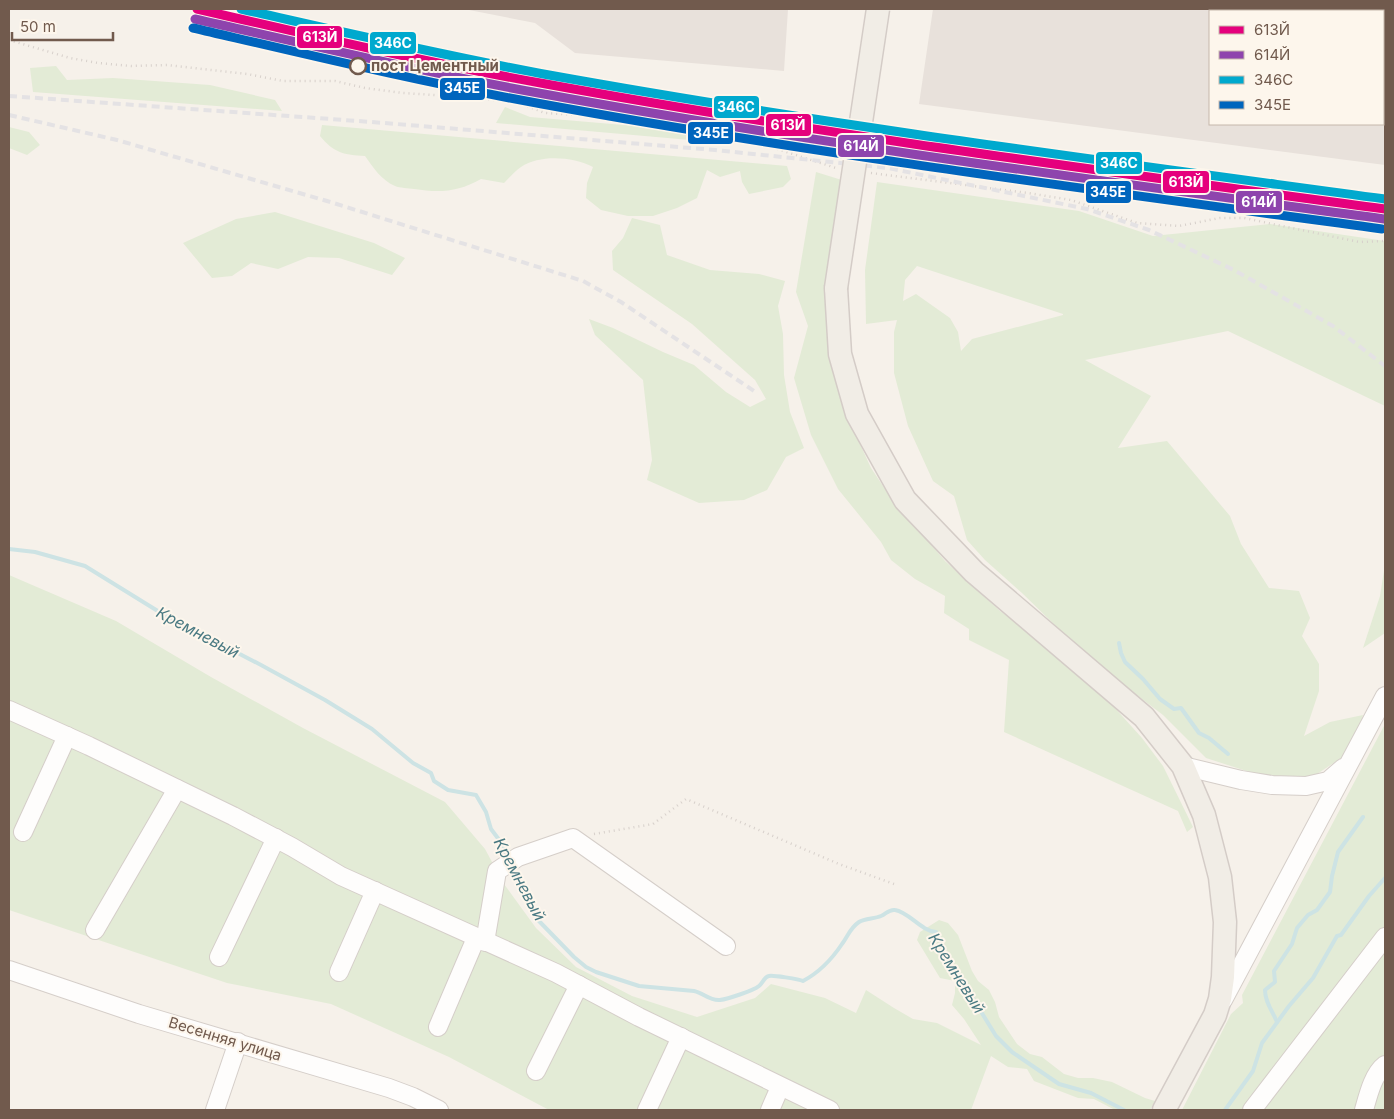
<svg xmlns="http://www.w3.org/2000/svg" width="1394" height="1119" font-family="Inter,sans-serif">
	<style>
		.industrial { fill: #e8e1db; fill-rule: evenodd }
		.green { fill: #e3ebd6; fill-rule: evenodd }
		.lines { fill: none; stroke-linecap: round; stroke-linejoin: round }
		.stream { stroke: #cde3e4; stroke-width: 4 }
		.minor-casing { stroke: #d5cec9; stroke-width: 20 }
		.major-casing { stroke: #d4ccc7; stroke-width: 25 }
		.path { stroke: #d7d0cb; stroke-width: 2.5; stroke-dasharray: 1 4; stroke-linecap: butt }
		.minor { stroke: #fefdfc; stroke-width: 18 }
		.major { stroke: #f1ede6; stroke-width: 22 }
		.rail { stroke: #e4e2e4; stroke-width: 4; stroke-dasharray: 8 5; stroke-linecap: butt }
		.major-bridge-casing { stroke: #d4ccc7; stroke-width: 25; stroke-linecap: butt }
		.major-bridge { stroke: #f1ede6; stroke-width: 22 }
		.rail-1-casing { stroke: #fdf6ec; stroke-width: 12 }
		.rail-2-casing { stroke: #fdf6ec; stroke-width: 12 }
		.rail-3-casing { stroke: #fdf6ec; stroke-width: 12 }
		.rail-4-casing { stroke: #fdf6ec; stroke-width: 12 }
		.rail-1 { stroke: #e5007d; stroke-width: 9 }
		.rail-2 { stroke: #8e44ad; stroke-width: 9 }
		.rail-3 { stroke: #00a9ce; stroke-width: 9 }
		.rail-4 { stroke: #0065bd; stroke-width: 9 }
		.stop-dot { fill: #fdf6ec; stroke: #715a4d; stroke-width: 2.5 }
		.labels { text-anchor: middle; stroke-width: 4; stroke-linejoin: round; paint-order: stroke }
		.stop-label { font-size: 15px; font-weight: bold; fill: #715a4d; stroke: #fdf6ec; text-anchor: start }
		.street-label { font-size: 15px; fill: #715a4d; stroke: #fdf6ec }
		.water-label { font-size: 16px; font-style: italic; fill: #497982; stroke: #fdf6ec }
		.line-badge { stroke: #fdf6ec; stroke-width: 2 }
		.badge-label { font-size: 14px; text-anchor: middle; font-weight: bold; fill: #fff }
	</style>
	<rect width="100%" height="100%" fill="#f6f1ea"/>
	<!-- industrial -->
	<g class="industrial">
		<path d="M464,9H788L784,71L575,53L535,23Z"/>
		<path d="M933,9H1385V165L919,104ZM1210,11H1383V124H1210Z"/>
	</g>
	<!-- green -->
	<g class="green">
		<path d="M56,66L67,80L113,78L210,85L275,100L282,111L33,92L30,68Z"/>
		<path d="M505,107L530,117L694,131L713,142L496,123Z"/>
		<path d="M322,125L787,166L791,179L783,187L749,194L742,182L740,171L720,177L707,170L697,198L677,208L653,216H628L601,210L586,198L587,183L593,167C573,157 541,154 521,167C515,171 509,178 504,183L481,179C458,192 440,193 414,189C408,188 400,188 395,186C381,180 373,167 365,156C344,155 334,153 320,136Z"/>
		<path d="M9,127L29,132L40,145L27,155L9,148Z"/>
		<path d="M816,172L845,181L848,418L871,468L889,495L945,561L1000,611L1030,633L1085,679L1114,707L1142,738L1163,766L1193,827L1187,832L1178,811L1004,732L1009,660L969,640V629L944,613L945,596L915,579L891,560L881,542L838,489L811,435L794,378L808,326L796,292Z"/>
		<path d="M877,182L1079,211L1153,236L1270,224L1385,241V406L1228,331L1085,360L1151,396L1118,448L1167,441L1230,516L1241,544L1269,588L1299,591L1310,618L1302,636L1319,664V691L1304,736L1330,722L1363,715L1353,750L1314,776H1262L1206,758L1163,715L1121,683L1065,635L1022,593L985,560L967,540L954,496L933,481L908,426L894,373V332L897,320L866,324L865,270ZM917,266L1063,314V315L972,339L961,351L958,332L950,318L916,294L903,301L905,280Z"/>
		<path d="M275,212L374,243L405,258L392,275L339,258L308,257L278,269L251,263L232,276L212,278L183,243L236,219Z"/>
		<path d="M632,218L660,225L667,255L710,270L759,274L785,281L778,306L783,334L784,375L790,412L804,448L786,457L767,490L744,500L699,503L647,480L652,460L643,380L595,335L589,319L613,328L663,352L694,365L726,392L750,407L766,399L755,380L692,324L613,270L612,251L623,238Z"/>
		<path d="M1385,564V633L1363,648L1380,596Z"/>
		<path d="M9,575L116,621L211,677L303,728L445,802L485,849L504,884L536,928L576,967L632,996L697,1017L755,998L771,984L825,998L856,1013L866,990L894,1008L913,1019L937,1023L981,1045L964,1019L952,1005L955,993V981L940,978L917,940L920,932L939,920L948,923L958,935L972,971L978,981L989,990L995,1002L999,1017L1017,1044L1030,1054L1042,1057L1064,1074L1078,1078H1093L1112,1082L1145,1098L1155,1101L1150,1110H1115L1094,1099L1078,1098L1034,1081L1027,1069L1008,1067L991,1056L971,1110H549L449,1057L331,1004L227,983L9,910Z"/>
		<path d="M1385,724V1110H1182L1231,1014L1243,1003L1242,995Z"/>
	</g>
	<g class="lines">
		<!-- stream -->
		<g class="stream">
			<path d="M9,549L35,552L85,566L161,613L261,665L325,700L372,729L413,763L431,773L434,781L448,790L476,795L486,812L491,829L503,845L507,859"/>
			<path d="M1119,643L1121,653L1125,662L1143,679L1160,699L1174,709L1181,708L1199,733L1209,738L1228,754"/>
			<path d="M511,867L523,896L538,920L574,957L586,967L596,972L639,986L694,991C704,993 709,1001 720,1000C727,999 753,991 759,986C763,983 764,977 769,976C772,975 799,979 803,981C820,972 832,959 842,944C848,936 850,928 859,922C865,918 874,919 881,916C886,914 889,909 895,910C909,912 921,931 936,932C945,945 944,961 956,971L996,1036L1012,1052L1059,1084L1091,1093L1124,1110"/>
			<path d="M1277,1022C1272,1010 1265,1002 1265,990L1275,982L1274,971L1292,944L1297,928L1308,915L1317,910L1330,892L1332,876L1338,852L1363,817"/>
			<path d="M1225,1110L1253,1071L1262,1043L1289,1006L1313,978L1337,936L1341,935L1369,896L1385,878"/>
		</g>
		<!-- minor casing -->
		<g class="minor-casing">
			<g id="minor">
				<path d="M9,710L89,746L233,816L292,847L341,876L556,973L639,1017L830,1110"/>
				<path d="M1183,766L1241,780L1272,785L1306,786L1328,781L1343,768"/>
				<path d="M23,832L67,736"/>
				<path d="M95,930L177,789"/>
				<path d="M485,942L497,871L518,857L573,838L726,946"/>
				<path d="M219,957L276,838"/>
				<path d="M9,970L139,1014L389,1088L413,1097L439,1110"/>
				<path d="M339,972L375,891"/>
				<path d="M1223,1000L1385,696"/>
				<path d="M438,1027L476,938"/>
				<path d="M536,1071L579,985"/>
				<path d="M215,1110L238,1042"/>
				<path d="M647,1110L681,1037"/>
				<path d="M770,1110L780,1087"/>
				<path d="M1252,1110L1385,937"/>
				<path d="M1364,1110C1368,1096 1373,1074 1385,1065"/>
			</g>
		</g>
		<!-- major casing -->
		<g class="major-casing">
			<path id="major" d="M836,288L840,354L857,414L905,500L974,572L1144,717L1183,766L1204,815L1220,877L1225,922L1223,977L1220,999L1215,1015L1164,1110"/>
		</g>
		<!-- path -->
		<g class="path">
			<path d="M9,40L70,58L98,63L131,66L167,65L247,74L283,81H335L365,88L403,93L481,98L522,104L545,113L597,116L624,121L687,124L719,130L836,168"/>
			<path d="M871,173L1028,193L1071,200L1137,223L1179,226L1220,218H1244L1359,242L1385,241"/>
			<path d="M594,834L653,824L686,799L839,864L894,884"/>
		</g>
		<!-- minor -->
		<use href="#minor" class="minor"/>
		<!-- major -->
		<use href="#major" class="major"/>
		<!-- rail -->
		<g class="rail">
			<path d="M9,96L372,122L715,150L888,168L1087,209L1149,230L1234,270L1333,326L1385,366"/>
			<path d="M9,115L117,140L327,201L583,281L621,302L754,391"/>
		</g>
		<!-- major-bridge casing -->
		<g class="major-bridge-casing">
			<path id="major-bridge" d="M836,288L878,9"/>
		</g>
		<!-- major-bridge -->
		<use href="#major-bridge" class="major-bridge"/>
		<!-- rail-1 casing -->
		<g class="rail-1-casing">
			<path id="rail-1" d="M197,9C313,36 429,63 546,84C824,135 1105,171 1385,209"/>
		</g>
		<!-- rail-2 casing -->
		<g class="rail-2-casing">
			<path id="rail-2" d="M195,19C311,45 427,73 544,94C823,145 1103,181 1384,219"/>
		</g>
		<!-- rail-3 casing -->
		<g class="rail-3-casing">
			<path id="rail-3" d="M241,9C343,32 445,56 549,75C826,125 1106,161 1385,199"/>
		</g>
		<!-- rail-4 casing -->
		<g class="rail-4-casing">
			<path id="rail-4" d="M193,28C309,55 425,83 542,104C821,155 1102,191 1382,229"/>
		</g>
		<!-- rail-1 -->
		<use href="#rail-1" class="rail-1"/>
		<!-- rail-2 -->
		<use href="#rail-2" class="rail-2"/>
		<!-- rail-3 -->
		<use href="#rail-3" class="rail-3"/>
		<!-- rail-4 -->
		<use href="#rail-4" class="rail-4"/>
	</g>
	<!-- markers -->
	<circle class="stop-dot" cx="358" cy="66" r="8"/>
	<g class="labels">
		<!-- stop labels -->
		<g class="stop-label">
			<text x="371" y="71">пост Цементный</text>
		</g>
		<!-- street labels -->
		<g class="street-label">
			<text transform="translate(225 1039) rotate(17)" y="5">Весенняя улица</text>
		</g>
		<!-- water labels -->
		<g class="water-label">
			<text transform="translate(198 632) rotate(28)" y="6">Кремневый</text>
			<text transform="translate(520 879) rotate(62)" y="6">Кремневый</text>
			<text transform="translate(957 973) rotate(58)" y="6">Кремневый</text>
		</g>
	</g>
	<g class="line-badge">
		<rect x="296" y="25" width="47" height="24" rx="5" fill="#e5007d"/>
		<rect x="369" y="31" width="48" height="24" rx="5" fill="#00a9ce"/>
		<rect x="439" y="77" width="47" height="24" rx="5" fill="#0065bd"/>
		<rect x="713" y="95" width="47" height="24" rx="5" fill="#00a9ce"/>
		<rect x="765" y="113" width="47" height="24" rx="5" fill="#e5007d"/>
		<rect x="687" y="121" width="47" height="24" rx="5" fill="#0065bd"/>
		<rect x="837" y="134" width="48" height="24" rx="5" fill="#8e44ad"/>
		<rect x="1095" y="151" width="48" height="24" rx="5" fill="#00a9ce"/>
		<rect x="1162" y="170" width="48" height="24" rx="5" fill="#e5007d"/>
		<rect x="1085" y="180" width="47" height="24" rx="5" fill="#0065bd"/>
		<rect x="1235" y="190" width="48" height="24" rx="5" fill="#8e44ad"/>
	</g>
	<g class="badge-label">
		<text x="320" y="42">613Й</text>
		<text x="393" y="48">346С</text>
		<text x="462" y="93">345Е</text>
		<text x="736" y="112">346С</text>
		<text x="788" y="130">613Й</text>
		<text x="711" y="138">345Е</text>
		<text x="861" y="151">614Й</text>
		<text x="1119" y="168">346С</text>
		<text x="1186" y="187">613Й</text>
		<text x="1108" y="197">345Е</text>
		<text x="1259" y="207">614Й</text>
	</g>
	<!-- border -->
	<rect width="1394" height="1119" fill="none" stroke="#715a4d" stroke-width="20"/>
	<!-- legend -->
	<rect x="1209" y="10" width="175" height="115" fill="#fdf6ec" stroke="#c5b8ac"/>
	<rect x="1219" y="26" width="25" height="8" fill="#e5007d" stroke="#c5b8ac"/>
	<text x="1254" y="35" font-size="15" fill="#715a4d">613Й</text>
	<rect x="1219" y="51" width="25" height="8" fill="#8e44ad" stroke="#c5b8ac"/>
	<text x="1254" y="60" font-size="15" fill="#715a4d">614Й</text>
	<rect x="1219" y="76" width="25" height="8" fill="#00a9ce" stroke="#c5b8ac"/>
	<text x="1254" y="85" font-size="15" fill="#715a4d">346С</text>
	<rect x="1219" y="101" width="25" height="8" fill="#0065bd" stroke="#c5b8ac"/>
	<text x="1254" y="110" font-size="15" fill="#715a4d">345Е</text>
	<!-- scale -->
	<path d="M12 32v8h101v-8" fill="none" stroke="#715a4d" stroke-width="2.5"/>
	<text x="20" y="32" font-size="15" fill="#715a4d" stroke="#fdf6ec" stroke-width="4" paint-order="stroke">50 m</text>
</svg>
